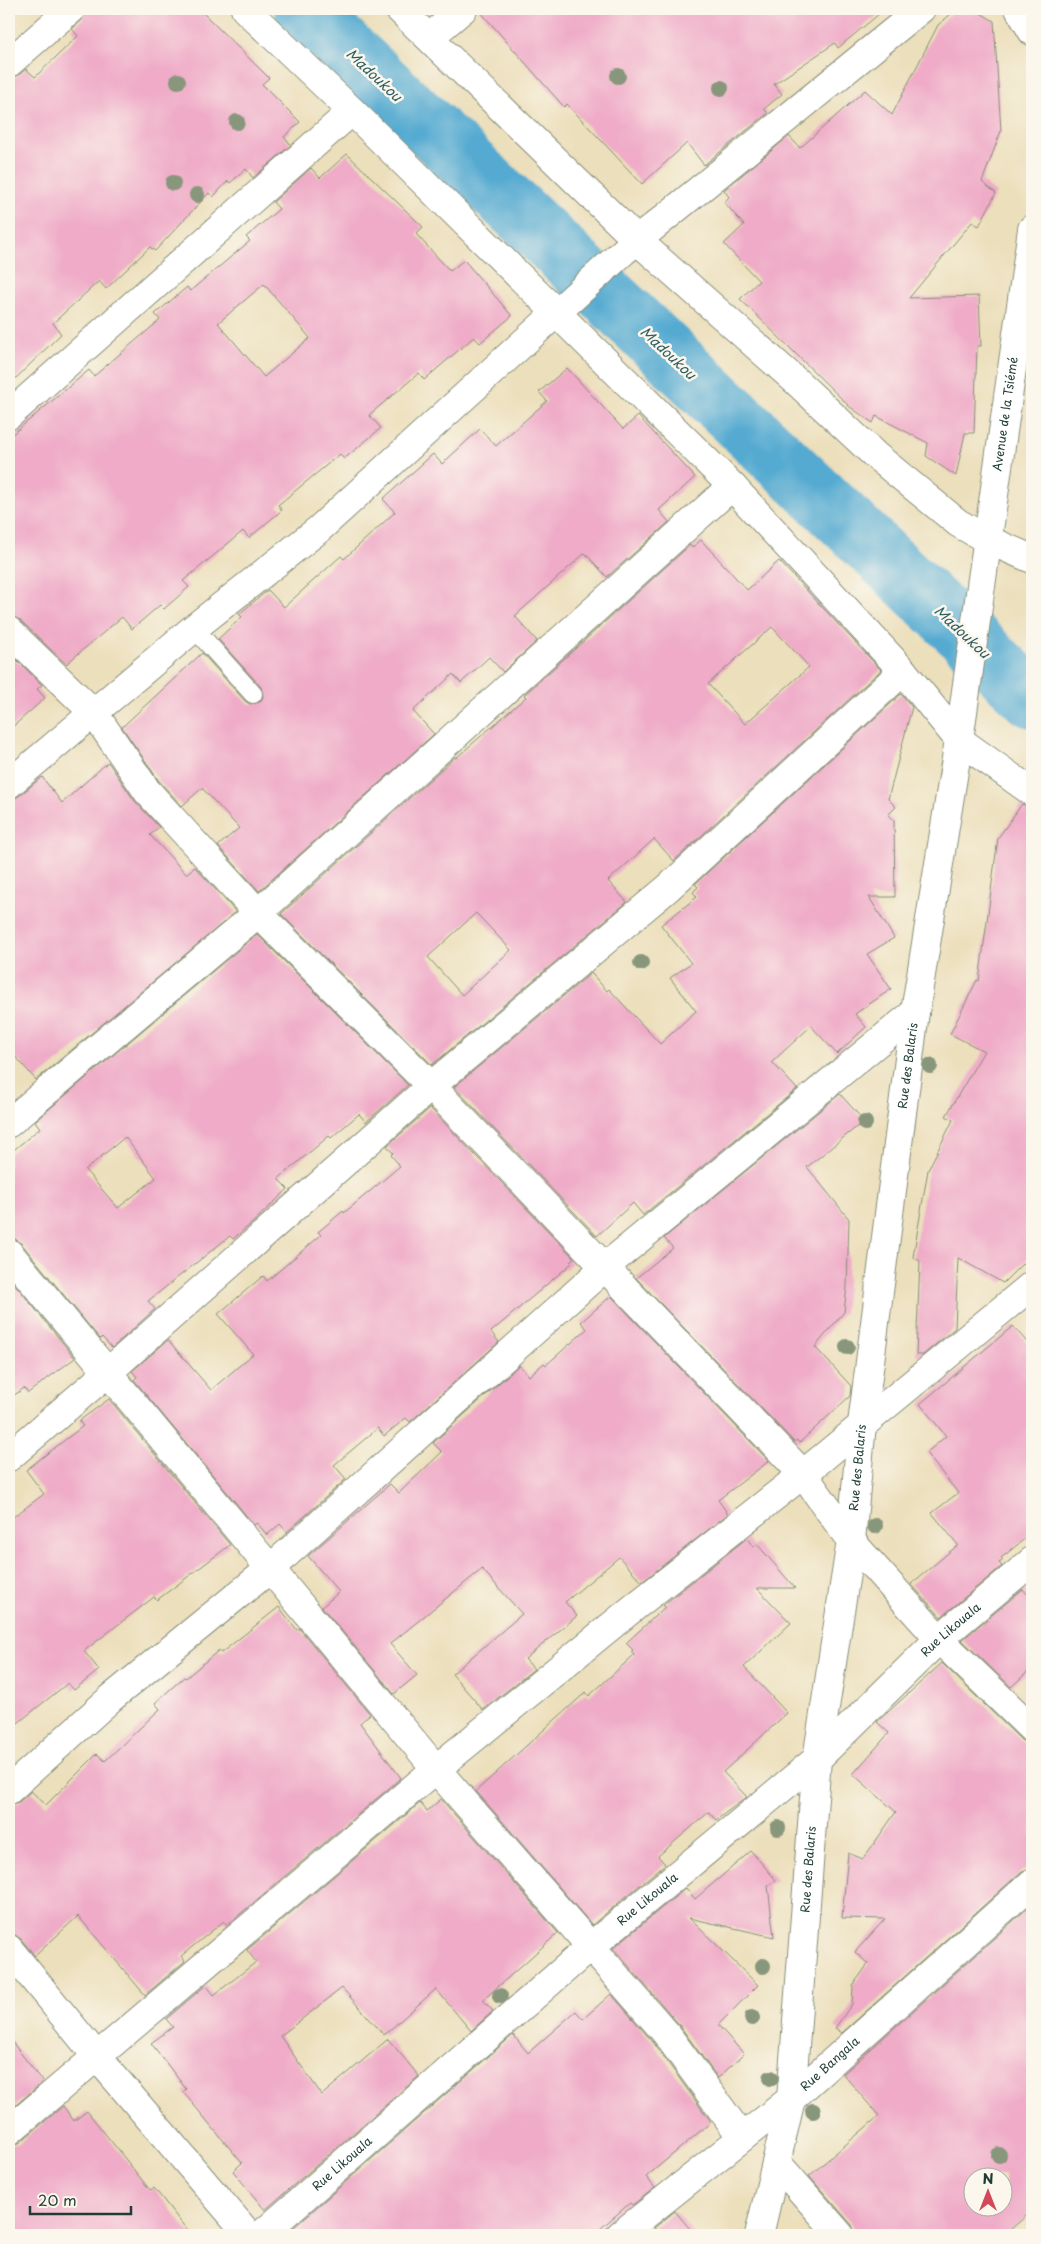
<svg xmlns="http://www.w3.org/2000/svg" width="1041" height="2244" font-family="'Playpen Sans',sans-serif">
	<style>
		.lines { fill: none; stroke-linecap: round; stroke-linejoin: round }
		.river { stroke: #55aad1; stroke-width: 60 }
		.building { fill: #efabc7; fill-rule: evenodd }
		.lane-casing { stroke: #868e78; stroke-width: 20 }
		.street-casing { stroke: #868e78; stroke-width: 30 }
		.secondary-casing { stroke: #868e78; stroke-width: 30 }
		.lane { stroke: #fff; stroke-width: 18 }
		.street { stroke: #fff; stroke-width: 28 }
		.secondary { stroke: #fff; stroke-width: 28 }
		.tree { fill: #88977b }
		.labels { text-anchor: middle; stroke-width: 5; stroke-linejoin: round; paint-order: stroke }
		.street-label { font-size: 12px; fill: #1f3d34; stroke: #fbf7ec }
		.water-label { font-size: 14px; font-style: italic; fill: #2f5e63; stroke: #fbf7ec }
	</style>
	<rect width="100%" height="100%" fill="#fbf7ec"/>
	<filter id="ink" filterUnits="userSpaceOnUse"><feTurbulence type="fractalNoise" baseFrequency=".02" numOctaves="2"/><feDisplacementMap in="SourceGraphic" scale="10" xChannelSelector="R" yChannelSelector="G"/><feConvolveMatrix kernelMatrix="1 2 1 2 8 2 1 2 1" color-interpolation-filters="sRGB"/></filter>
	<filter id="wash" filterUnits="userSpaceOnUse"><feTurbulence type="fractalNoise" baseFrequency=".0096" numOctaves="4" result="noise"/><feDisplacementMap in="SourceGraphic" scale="20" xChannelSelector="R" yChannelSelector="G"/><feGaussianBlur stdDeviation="1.12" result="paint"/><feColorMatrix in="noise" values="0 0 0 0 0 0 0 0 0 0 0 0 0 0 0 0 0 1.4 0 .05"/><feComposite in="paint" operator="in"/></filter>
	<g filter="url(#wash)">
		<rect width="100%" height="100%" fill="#ecdfbc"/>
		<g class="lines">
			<!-- river -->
			<path class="river" d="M304,9L1032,698"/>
		</g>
		<g id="blocks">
			<!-- building -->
			<g class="building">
				<path d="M86,9H199L269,78L262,84L300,122L284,137L291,145L253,178L246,169L230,183L228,181L213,197L209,193L155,251L150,247L106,289L99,281L53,323L61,334L9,385V78L19,75L26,69L35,77L78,36L72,29L82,20Z"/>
				<path d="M478,9H885L838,48L835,43L774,84L782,94L764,109L768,113L704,165L687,143L642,184L567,104L564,107Z"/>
				<path d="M957,9H974L994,21L1001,131L982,182L996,193L979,226L972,222L909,298L979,296L981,346H977L974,433H965L956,476L926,456L928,443L876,416L873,423L850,407L740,299L759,281L724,244L744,225L724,202L729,197L724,190L789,136L800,148L865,90L892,115L938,25Z"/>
				<path d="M347,154L423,227L416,234L450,271L464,260L512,316L480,343L474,337L424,380L419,373L369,415L381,428L344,459L340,454L278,505L282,510L249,538L243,531L183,581L189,587L164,609L160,605L132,629L122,617L66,664L20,620L9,616V437L89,370L94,376L160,320L155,314L187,287L190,291L250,241L246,237L279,209L273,202L311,168L320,178ZM264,284L310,338L264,377L218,323Z"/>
				<path d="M567,368L623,429L638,416L695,477L659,510L669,522L607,577L585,553L515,616L537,641L503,672L489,657L461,683L453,674L413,711L434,734L259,891L218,846L239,828L202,788L182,806L159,781L122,727L202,653L245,701L250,704L260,702L263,697L261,687L218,639L242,617L239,614L268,590L284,607L341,556L344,559L395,512L383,499L433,454L442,464L480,429L496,446L547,401L539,392Z"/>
				<path d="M701,540L747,590L779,561L881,670L674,861L654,839L608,881L627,902L432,1065L281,914L455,757L456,758L526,697L524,695L690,545L692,548ZM772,627L809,667L745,724L708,684ZM476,913L511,950L462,995L428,957Z"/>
				<path d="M9,652L42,685L37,689L45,698L9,730Z"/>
				<path d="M901,694L912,707L888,799L896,807L888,815L894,821L895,897H869L894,938L867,954L891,989L855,1014L866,1027L837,1054L811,1026L772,1062L797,1089L643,1215L633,1203L597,1236L454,1087L591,973L607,991L609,989L660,1044L696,1011L670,978L691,963L661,925L697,897L693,892L698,887L695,884Z"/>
				<path d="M108,762L134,800L159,827L150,835L186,874L195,867L236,912L36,1080L9,1049V801L19,796L42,777L62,803Z"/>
				<path d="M1022,804L1032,807V1254L1003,1283L958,1258L955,1328L923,1355H916L920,1261L913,1257L928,1170L953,1120L946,1116L984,1051L950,1034L977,980L979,981L998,838Z"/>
				<path d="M257,934L408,1085L366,1122L359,1114L331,1138L329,1136L278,1179L288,1189L252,1223L233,1239L230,1236L148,1301L155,1309L112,1348L102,1337L100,1339L21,1243L15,1239L9,1238V1154L40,1128L35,1121ZM125,1137L156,1178L118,1208L85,1170Z"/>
				<path d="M840,1094L864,1121L807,1167L849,1219L847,1286L844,1312L815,1347L851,1386L850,1396L799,1443L797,1440L794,1442L636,1278L673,1248L664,1238Z"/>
				<path d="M430,1108L574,1258L570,1261L572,1263L491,1332L499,1342L410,1422L406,1418L384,1436L378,1428L334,1465L346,1479L287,1532L280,1524L267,1535L257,1523L254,1525L134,1380L137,1377L132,1371L168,1340L211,1390L253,1354L218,1314L263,1276L267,1281L321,1235L318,1232L343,1211L344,1213L400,1166L391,1155L393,1153L387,1146Z"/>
				<path d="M9,1277L75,1358L28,1393L24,1388L9,1399Z"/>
				<path d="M611,1296L769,1461L718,1500L728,1514L642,1582L619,1557L565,1602L577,1616L525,1659L534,1669L483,1710L452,1674L522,1614L482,1569L390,1644L417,1675L394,1694L322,1607L339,1592L308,1556L390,1484L399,1493L442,1452L433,1443L519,1365L529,1376L544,1363L546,1365L587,1329L581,1322Z"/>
				<path d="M1013,1326L1032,1348V1533L1001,1558L1003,1560L999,1563L1002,1566L941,1617L911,1584L958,1545L932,1513L958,1493L926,1453L946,1436L920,1404Z"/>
				<path d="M109,1399L230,1545L157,1600L154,1597L84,1651L99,1670L74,1690L68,1683L9,1730V1520L44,1494L26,1470L83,1426L79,1421Z"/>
				<path d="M747,1538L753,1547L757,1544L795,1588H757L791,1623L744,1667L787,1713L723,1772L747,1797L716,1820L709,1812L658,1856L665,1864L592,1925L476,1791L586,1692L589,1696L634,1655L631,1652L633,1650L626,1643L665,1607L663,1605Z"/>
				<path d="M1023,1589L1032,1600V1668L1011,1687L962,1640Z"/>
				<path d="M279,1607L297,1630L299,1628L370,1714L360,1723L401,1778L227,1925L224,1921L181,1956L185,1961L145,1995L78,1916L35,1956L21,1939L15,1935L9,1934V1805L19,1802L31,1791L46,1805L97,1754L105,1761L160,1709L155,1703L184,1677L186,1678L219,1650L221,1653Z"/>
				<path d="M942,1663L1021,1740L1032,1745V1868L1022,1871L842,2033L835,2028L852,2004L853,1985L868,1964L855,1952L885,1919L842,1918L848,1853L863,1859L896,1812L853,1774L889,1733L877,1722Z"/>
				<path d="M441,1799L558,1933L483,2000L493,2011L471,2031L436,1989L384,2035L342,1988L280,2036L322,2095L388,2039L419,2076L265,2210L233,2171L242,2163L183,2092L186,2089L151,2043L173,2027L166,2019L206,1985L214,1995L256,1962L247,1950L420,1803L427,1811Z"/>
				<path d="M751,1851L776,1880L768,1886L774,1937L689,1918L758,1985L718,2025L744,2054L718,2078L677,2022L613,1948L686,1888L695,1899Z"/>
				<path d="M1032,1904V2211L1004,2235H855L852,2225L809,2176L879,2116L843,2074ZM974,2176H1004V2206H974Z"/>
				<path d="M611,1994L653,2042L711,2122L646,2177L655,2188L632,2205L630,2203L593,2235H285L513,2035L528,2053L576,2011L583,2019Z"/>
				<path d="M9,2038L43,2082L9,2111Z"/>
				<path d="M63,2106L74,2121L87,2111L150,2190L154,2188L191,2235H9V2146L19,2143Z"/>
				<path d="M675,2211L695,2235H662L654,2228Z"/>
			</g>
		</g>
	</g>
	<g filter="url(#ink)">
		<use href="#blocks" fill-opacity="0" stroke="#868e78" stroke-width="1"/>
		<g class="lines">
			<!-- lane casing -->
			<g class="lane-casing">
				<path id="lane" d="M194,628L253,694"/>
			</g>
			<!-- street casing -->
			<g class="street-casing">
				<g id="street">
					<path d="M1019,9L1032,31"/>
					<path d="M430,37L463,9"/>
					<path d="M9,63L71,9"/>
					<path d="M9,415L352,111"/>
					<path d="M9,631L94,713L147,791L258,913L431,1086L803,1474L851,1541L939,1639L1032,1729"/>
					<path d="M959,740L1032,792"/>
					<path d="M9,784L194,628L318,530L624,251L921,9"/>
					<path d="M9,1123L258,913L732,486"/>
					<path d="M9,1253L436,1769L665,2032L741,2136"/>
					<path d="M9,1457L107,1373L431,1086L668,888L903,671"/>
					<path d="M9,1790L110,1699L271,1568L605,1267L915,1012"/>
					<path d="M9,1949L98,2058L249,2235"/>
					<path d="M9,2131L436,1769L627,1613L803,1474L1032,1285"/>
					<path d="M777,2163L840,2235"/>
					<path id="s1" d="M261,2235L590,1947L817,1759L939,1639L1032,1561"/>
					<path id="s2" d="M620,2235L791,2099L1032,1883"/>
				</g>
			</g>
			<!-- secondary casing -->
			<g class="secondary-casing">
				<g id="secondary">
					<path d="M245,9L352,111L732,486L903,671L959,740"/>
					<path d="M399,9L638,241L797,382L875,455L958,523L988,540L1032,559"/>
					<path id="s3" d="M759,2235L791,2099L817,1759L851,1541L862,1424L915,1012L959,740L1032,229"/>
				</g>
			</g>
			<!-- lane -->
			<use href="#lane" class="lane"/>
			<!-- street -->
			<use href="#street" class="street"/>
			<!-- secondary -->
			<use href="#secondary" class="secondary"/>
		</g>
		<!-- trees -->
		<g class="tree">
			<circle cx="618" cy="76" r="8"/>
			<circle cx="178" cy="81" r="8"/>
			<circle cx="721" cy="88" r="8"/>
			<circle cx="237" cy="122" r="8"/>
			<circle cx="173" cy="183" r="8"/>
			<circle cx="197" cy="195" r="8"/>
			<circle cx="641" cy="963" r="8"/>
			<circle cx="930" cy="1066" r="8"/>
			<circle cx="865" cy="1123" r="8"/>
			<circle cx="847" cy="1347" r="8"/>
			<circle cx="875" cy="1526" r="8"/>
			<circle cx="778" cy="1828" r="8"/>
			<circle cx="763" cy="1966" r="8"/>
			<circle cx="500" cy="1996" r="8"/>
			<circle cx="752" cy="2018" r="8"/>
			<circle cx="771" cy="2078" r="8"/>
			<circle cx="813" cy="2111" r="8"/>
			<circle cx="999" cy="2155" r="8"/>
		</g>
	</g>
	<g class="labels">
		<!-- street labels -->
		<g class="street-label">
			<text dy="4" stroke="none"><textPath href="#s3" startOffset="1839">Avenue de la Tsiémé</textPath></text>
			<text dy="4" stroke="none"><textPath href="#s3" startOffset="1180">Rue des Balaris</textPath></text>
			<text dy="4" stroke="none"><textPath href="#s3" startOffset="775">Rue des Balaris</textPath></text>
			<text dy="4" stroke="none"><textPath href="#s1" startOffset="918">Rue Likouala</textPath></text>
			<text dy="4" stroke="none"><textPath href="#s3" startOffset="370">Rue des Balaris</textPath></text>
			<text dy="4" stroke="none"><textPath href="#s1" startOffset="512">Rue Likouala</textPath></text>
			<text dy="4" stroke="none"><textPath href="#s2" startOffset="271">Rue Bangala</textPath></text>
			<text dy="4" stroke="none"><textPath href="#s1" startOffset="108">Rue Likouala</textPath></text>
		</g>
		<!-- water labels -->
		<g class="water-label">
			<text transform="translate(374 75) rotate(43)" y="5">Madoukou</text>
			<text transform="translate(668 353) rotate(43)" y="5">Madoukou</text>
			<text transform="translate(962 632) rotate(43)" y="5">Madoukou</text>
		</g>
	</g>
	<!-- margin -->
	<rect width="1041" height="2244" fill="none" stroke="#fbf7ec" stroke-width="30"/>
	<!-- north arrow -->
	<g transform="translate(988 2192)"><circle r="24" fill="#fbf7ec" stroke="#a3ada2"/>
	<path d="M0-4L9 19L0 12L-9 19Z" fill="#d1495b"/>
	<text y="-8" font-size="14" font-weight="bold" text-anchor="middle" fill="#1f3d34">N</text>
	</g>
	<!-- scale -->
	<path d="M30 2206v8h101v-8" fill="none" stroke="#1f3d34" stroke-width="2.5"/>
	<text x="38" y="2206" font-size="15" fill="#1f3d34" stroke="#fbf7ec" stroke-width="4" paint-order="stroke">20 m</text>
</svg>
